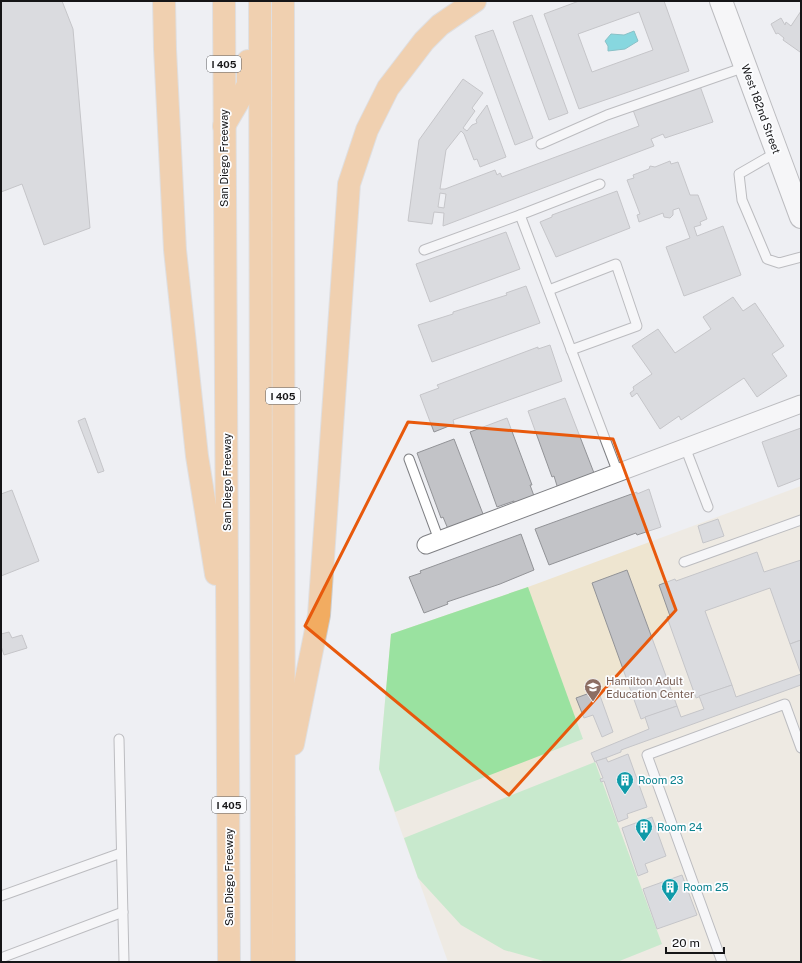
<svg xmlns="http://www.w3.org/2000/svg" width="802" height="963" font-family="'Public Sans',sans-serif">
	<style>
		.education { fill: #eee5d0 }
		.green { fill: #9ae2a0 }
		.water { fill: #0bbbc7; stroke: #0e8992 }
		.building { fill: #c2c3c7; stroke: #929397; fill-rule: evenodd }
		.lines { fill: none; stroke-linecap: round; stroke-linejoin: round }
		.lane-casing { stroke: #7e7f83; stroke-width: 11 }
		.street-casing { stroke: #7e7f83; stroke-width: 19 }
		.secondary-casing { stroke: #7e7f83; stroke-width: 24 }
		.highway-casing { stroke: #ccc; stroke-width: 24 }
		.lane { stroke: #fff; stroke-width: 9 }
		.street { stroke: #fff; stroke-width: 17 }
		.secondary { stroke: #fff; stroke-width: 22 }
		.highway { stroke: #f2ac61; stroke-width: 22 }
		.marked { fill: none; stroke: #e8590c; stroke-width: 3; stroke-linejoin: round }
		.labels { text-anchor: middle; stroke-width: 3.5; stroke-linejoin: round; paint-order: stroke }
		.shield { fill: #fcfdff; stroke: #5a5b5d; stroke-width: 1 }
		.shield-label { font-size: 10px; font-weight: bold; fill: #151517 }
		.street-label { font-size: 11px; fill: #151517; stroke: #fcfdff }
		.education-label { font-size: 11px; fill: #785e54; stroke: #fcfdff; text-anchor: start }
		.culture-label { font-size: 11px; fill: #0d838f; stroke: #fcfdff; text-anchor: start }
	</style>
	<rect width="100%" height="100%" fill="#eeeff3"/>
	<!-- education -->
	<path class="education" d="M801,486V962H448L379,769L391,634L528,587Z"/>
	<!-- green -->
	<g class="green">
		<path d="M528,587L583,739L395,812L379,769L391,634Z"/>
		<path d="M595,762L662,944L617,962H547L504,950L461,925L418,878L404,838Z"/>
	</g>
	<!-- water -->
	<path class="water" d="M634,31L638,41L625,49L608,51V46L605,41L611,34L624,35Z"/>
	<!-- building -->
	<g class="building">
		<path d="M1,1H62L73,29L90,228L44,245L22,184L1,192Z"/>
		<path d="M579,1H664L689,71L579,109L544,14ZM639,12L653,50L592,72L578,34Z"/>
		<path d="M801,11V52H800L783,40L784,38L778,33L776,34L771,24L781,18L785,25L786,22L791,26Z"/>
		<path d="M532,15L568,113L549,120L513,22Z"/>
		<path d="M493,30L533,138L515,145L475,36Z"/>
		<path d="M463,79L483,93L472,108L475,111L463,128L467,131L472,125L477,123L476,120L487,105L506,157L480,167L477,159L474,160L464,134L461,131L446,150L440,189H445L495,170L497,175L500,173L502,177L639,126L633,110L700,86L713,122L665,138L663,134L651,139L654,146L443,226L444,213L434,212L432,224L408,221L419,140ZM440,193L446,194L444,208L438,207Z"/>
		<path d="M670,161L671,164L678,162L690,195H698L707,219L700,222L701,225L694,227L697,236L723,226L741,275L684,296L666,247L690,238L679,208L673,210V215L670,218L664,217L663,213L639,222L637,215L640,214L627,180L634,178L633,175L649,169L650,166L655,167Z"/>
		<path d="M617,191L630,228L556,257L540,222L552,217V215Z"/>
		<path d="M506,232L520,269L430,302L416,264Z"/>
		<path d="M526,286L540,323L432,362L418,325L453,314V312L507,295L506,293Z"/>
		<path d="M733,297L743,311L755,303L784,346L772,354L787,376L757,397L744,378L681,420L679,416L660,429L637,393L632,397L630,393L634,390L633,387L652,374L632,346L658,329L675,353L711,329L703,317Z"/>
		<path d="M550,345L562,381L453,420L454,424L434,432L420,395L439,388L437,385L538,347V349Z"/>
		<path d="M565,398L594,473L558,489L554,476L552,477L528,411Z"/>
		<path d="M85,418L104,471L98,473L78,421Z"/>
		<path d="M507,418L532,485H530L534,496L514,504V501L497,507L470,432Z"/>
		<path d="M801,428V478L778,487L762,442Z"/>
		<path d="M454,439L483,514L448,529L443,517L441,518L417,453Z"/>
		<path d="M649,489L661,527L637,535L636,533L549,565L535,529L637,492V494Z"/>
		<path d="M12,490L39,561L1,576V494Z"/>
		<path d="M718,519L724,536L703,543L698,526Z"/>
		<path d="M521,534L534,570L500,584L447,602L448,604L424,613L409,577L421,573L420,571Z"/>
		<path d="M757,552L764,572L801,560V640L790,644L770,588L705,611L732,685L696,698L667,617L670,616L659,585L675,579L676,581Z"/>
		<path d="M627,570L677,706L641,719L592,583Z"/>
		<path d="M9,632L12,638L22,635L27,648L4,655L1,646V634Z"/>
		<path d="M801,640V685L621,750V752L595,762L591,753L649,729L645,717L677,706L681,717L704,709L699,696L732,685L736,697L801,674L790,644Z"/>
		<path d="M598,690L613,732L602,737L593,715L584,718L576,698Z"/>
		<path d="M628,754L647,807L627,814L628,818L618,822L604,781L601,782L600,779L603,778L596,761L606,758L608,762Z"/>
		<path d="M652,817L666,856L645,864L648,872L638,876L622,828Z"/>
		<path d="M682,875L697,915L657,929L643,889Z"/>
	</g>
	<g class="lines">
		<!-- lane casing -->
		<g class="lane-casing">
			<g id="lane">
				<path d="M541,144L607,115L745,67"/>
				<path d="M777,152L739,174L742,200L767,259L779,263L801,257"/>
				<path d="M600,184L520,215L618,473"/>
				<path d="M424,250L520,215"/>
				<path d="M549,290L616,264L637,326L571,350"/>
				<path d="M685,447L708,507"/>
				<path d="M409,459L439,540"/>
				<path d="M684,562L801,520"/>
				<path d="M119,739L124,962"/>
				<path d="M1,896L121,853"/>
				<path d="M1,958L123,912"/>
				<path d="M722,962L647,755L785,704L801,748"/>
			</g>
		</g>
		<!-- street casing -->
		<g class="street-casing">
			<path id="street" d="M426,545L801,404"/>
		</g>
		<!-- secondary casing -->
		<g class="secondary-casing">
			<path id="secondary" d="M721,1L801,217"/>
		</g>
		<!-- highway casing -->
		<g class="highway-casing">
			<g id="highway">
				<path d="M164,1L165,49L175,250L197,456L216,574"/>
				<path d="M224,1L229,962"/>
				<path d="M260,1L262,962"/>
				<path d="M283,1L284,962"/>
				<path d="M224,126L248,85V61"/>
				<path d="M293,744L319,615L349,184L367,130L388,88L424,41L440,25L475,1"/>
			</g>
		</g>
		<!-- lane -->
		<use href="#lane" class="lane"/>
		<!-- street -->
		<use href="#street" class="street"/>
		<!-- secondary -->
		<use href="#secondary" class="secondary"/>
		<!-- highway -->
		<use href="#highway" class="highway"/>
	</g>
	<!-- marked area -->
	<path d="M0 0H802V963H0ZM408,422L613,439L676,610L509,795L305,626Z" fill="#eeeff3" fill-opacity=".55" fill-rule="evenodd"/>
	<path class="marked" d="M408,422L613,439L676,610L509,795L305,626Z"/>
	<!-- icons -->
	<defs>
		<g id="school-pin" transform="scale(0.9)"><path d="M0 17L-7.5 6A9.5 9.5 0 1 1 7.5 6Z" fill="#8d6e63" stroke="#fcfdff"/><path d="M0-5L7-2L0 1L-7-2ZM-4 1L0 2.5L4 1V4Q0 6-4 4Z" fill="#fff"/></g>
		<g id="building-pin" transform="scale(0.9)"><path d="M0 17L-7.5 6A9.5 9.5 0 1 1 7.5 6Z" fill="#0f9aa8" stroke="#fcfdff"/><path d="M-4-6H4V6H1V3H-1V6H-4ZM-2.5-4.3h1.7v1.8h-1.7ZM.8-4.3h1.7v1.8H.8ZM-2.5-1h1.7V.8h-1.7ZM.8-1h1.7V.8H.8Z" fill="#fff"/></g>
	</defs>
	<g fill-rule="evenodd">
		<use href="#school-pin" x="593" y="687"/>
		<use href="#building-pin" x="625" y="780"/>
		<use href="#building-pin" x="644" y="827"/>
		<use href="#building-pin" x="670" y="887"/>
	</g>
	<g class="labels">
		<!-- shield labels -->
		<g class="shield">
			<rect x="207" y="56" width="34" height="16" rx="3"/>
			<rect x="266" y="388" width="34" height="16" rx="3"/>
			<rect x="212" y="797" width="34" height="16" rx="3"/>
		</g>
		<g class="shield-label">
			<text x="224" y="68">I 405</text>
			<text x="283" y="400">I 405</text>
			<text x="229" y="809">I 405</text>
		</g>
		<!-- street labels -->
		<g class="street-label">
			<text transform="translate(761 109) rotate(70)" y="4">West 182nd Street</text>
			<text transform="translate(224 158) rotate(-90)" y="4">San Diego Freeway</text>
			<text transform="translate(227 482) rotate(-90)" y="4">San Diego Freeway</text>
			<text transform="translate(229 877) rotate(-90)" y="4">San Diego Freeway</text>
		</g>
		<!-- education labels -->
		<g class="education-label">
			<text x="606" y="685">Hamilton Adult<tspan x="606" dy="13">Education Center</tspan></text>
		</g>
		<!-- culture labels -->
		<g class="culture-label">
			<text x="638" y="784">Room 23</text>
			<text x="657" y="831">Room 24</text>
			<text x="683" y="891">Room 25</text>
		</g>
	</g>
	<!-- border -->
	<rect width="802" height="963" fill="none" stroke="#151517" stroke-width="4"/>
	<!-- scale -->
	<path d="M666 947v6h58v-6" fill="none" stroke="#151517" stroke-width="2"/>
	<text x="672" y="947" font-size="12" fill="#151517" stroke="#fcfdff" stroke-width="3" paint-order="stroke">20 m</text>
</svg>
